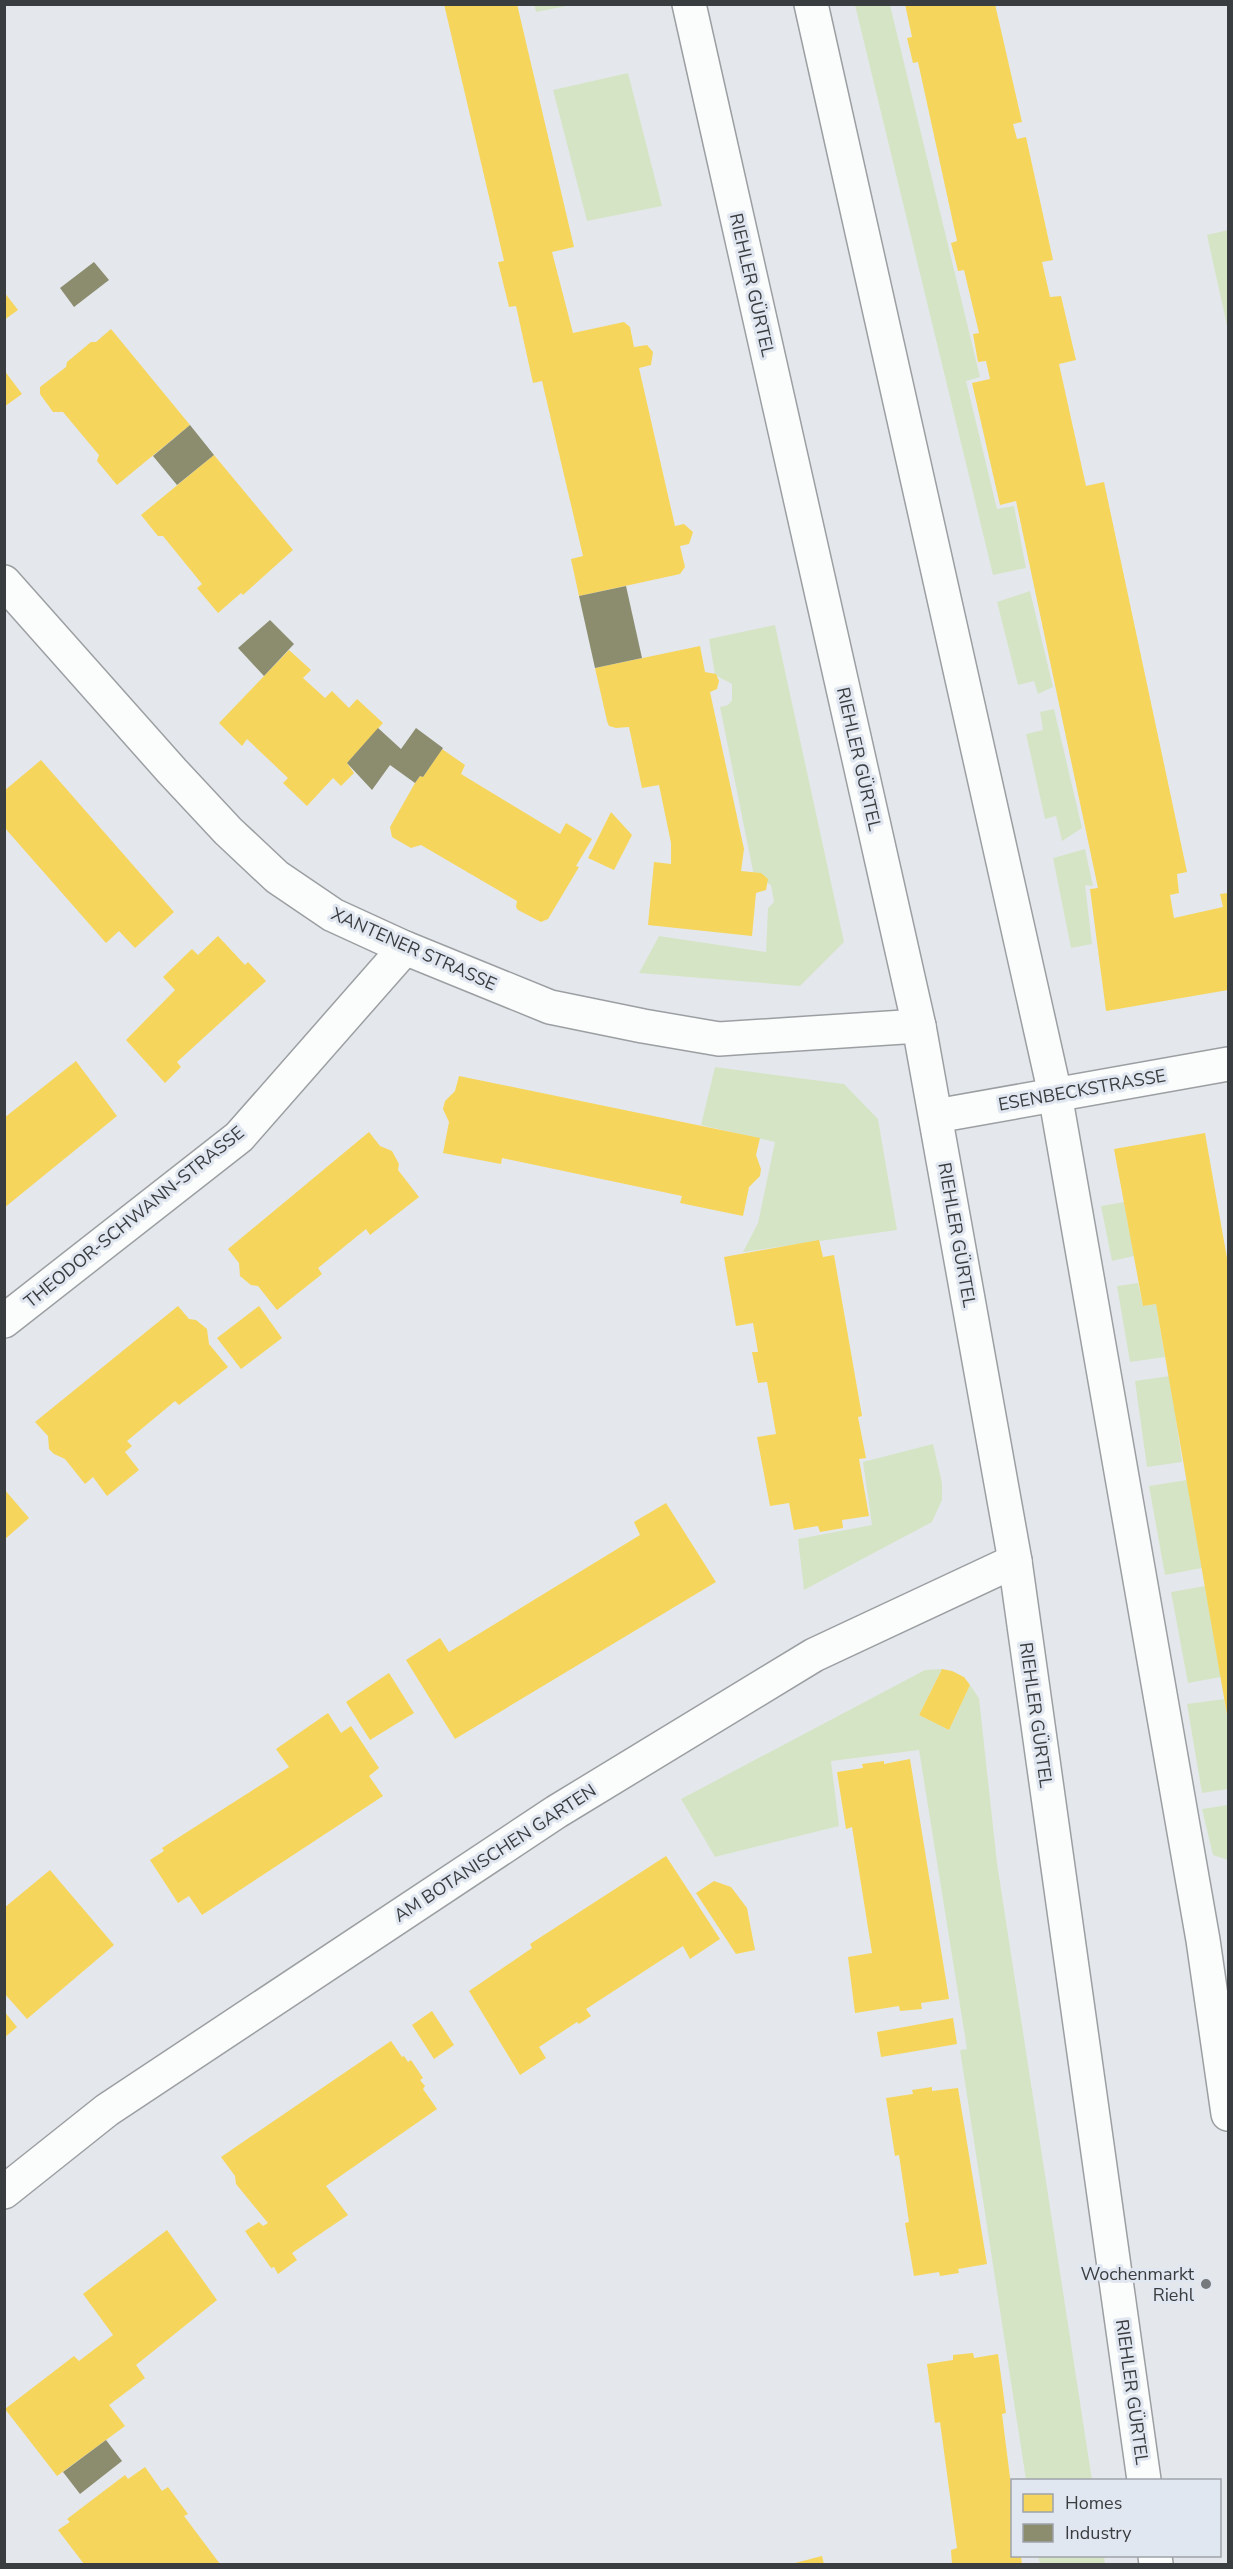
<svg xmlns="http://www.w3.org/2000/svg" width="1233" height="2569" font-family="'Nunito Sans',sans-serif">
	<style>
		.green { fill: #d6e4c6 }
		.homes { fill: #f6d55c }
		.industry { fill: #8c8c6e }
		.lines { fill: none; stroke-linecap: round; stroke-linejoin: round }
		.minor-casing { stroke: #9c9fa2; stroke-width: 36 }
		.tertiary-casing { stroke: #9c9fa2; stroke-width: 36 }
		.minor { stroke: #fbfcfc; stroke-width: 33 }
		.tertiary { stroke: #fbfcfc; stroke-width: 33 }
		.poi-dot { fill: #76797c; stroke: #e1e7f0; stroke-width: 2 }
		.labels { text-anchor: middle; stroke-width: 6; stroke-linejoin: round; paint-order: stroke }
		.street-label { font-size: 18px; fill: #3a3d40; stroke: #e1e7f0 }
		.poi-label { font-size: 18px; fill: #3a3d40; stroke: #e1e7f0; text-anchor: end }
	</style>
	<rect width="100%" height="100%" fill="#e4e8ec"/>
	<!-- green -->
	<g class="green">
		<path d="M534,4H572V5L536,12Z"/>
		<path d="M855,5H890L980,377L966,381L997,509L1014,506L1026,568L993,575Z"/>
		<path d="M628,73L662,206L587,221L553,90Z"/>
		<path d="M1228,230V330L1207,235Z"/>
		<path d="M1030,591L1053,687L1038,694L1034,681L1018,685L997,602Z"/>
		<path d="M775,625L844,942L800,986L639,973L659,936L766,952L768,908L774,902L771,885L754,876L720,707L728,705L732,700V684L715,675L709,639Z"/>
		<path d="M1054,709L1082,828L1062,841L1056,816L1045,819L1026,734L1043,730L1040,712Z"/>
		<path d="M1085,849L1093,886L1085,885L1092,944L1071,948L1053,858Z"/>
		<path d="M715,1067L844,1084L878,1119L897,1230L743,1252L758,1223L775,1142L701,1125Z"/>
		<path d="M1124,1202L1134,1256L1112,1261L1101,1206Z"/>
		<path d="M1138,1283L1143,1306L1156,1304L1165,1357L1130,1362L1117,1286Z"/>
		<path d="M1170,1376L1182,1462L1147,1467L1135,1381Z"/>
		<path d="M933,1444L942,1483V1500L932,1522L804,1590L798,1539L872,1525L863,1462Z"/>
		<path d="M1187,1480L1202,1568L1165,1575L1149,1486Z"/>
		<path d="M1205,1586L1221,1677L1188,1683L1171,1592Z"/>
		<path d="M942,1669L919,1715L949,1730L970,1685L979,1698L997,1863L1092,2480H1026L960,2050L967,2049L919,1750L831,1761L839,1826L715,1857L681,1799L925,1670Z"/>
		<path d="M1224,1699L1228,1722V1789L1202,1793L1187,1704Z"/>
		<path d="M1228,1805V1860L1213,1855L1202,1809Z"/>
		<path d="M1038,2556H1104L1105,2564H1040Z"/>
	</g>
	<!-- homes -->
	<g class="homes">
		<path d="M444,4H517L574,247L552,252L573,333L624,322L630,327L634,347L647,345L653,352L651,365L639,368L675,526L684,524L693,532L689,544L680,546L685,567L680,574L579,596L571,559L583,556L542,381L533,383L516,306L509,307L498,262L504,261Z"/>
		<path d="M905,4H995L1022,122L1013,124L1017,139L1026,137L1053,260L1042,262L1050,297L1061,296L1076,360L1059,364L1086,486L1104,482L1187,872L1177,874L1179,893L1170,895L1174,918L1223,907L1220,894L1228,893V990L1106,1011L1090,889L1098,888L1016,501L1000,505L972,383L990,379L986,361L978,362L973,334L979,333L964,270L958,271L951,243L957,241L918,62L913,63L907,38L912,37Z"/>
		<path d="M4,292L18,310L4,320Z"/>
		<path d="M111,329L190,425L117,485L97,461L99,455L63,412H53L40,394V387L66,367L67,362L91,342H96Z"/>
		<path d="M4,370L22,394L4,407Z"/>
		<path d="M214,455L293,550L243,595L241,593L218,613L197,588L202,584L163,536H158L141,515Z"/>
		<path d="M700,646L705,672L716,674L719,681L717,689L710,692L744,849L741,871L761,873L768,879L766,890L756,893L752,936L648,925L654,862L671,864V843L659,785L642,788L629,727L616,728L609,726L607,721L595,668Z"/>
		<path d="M289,650L311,670L303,678L325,698L332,691L349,708L357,699L383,723L347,763L354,773L341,786L333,778L307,806L283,783L288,778L247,739L242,746L219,723Z"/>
		<path d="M442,749L465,765L461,774L560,834L566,823L592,839L576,866L579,867L548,919L541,922L518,910L516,907L517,901L421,845L411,848L392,837L390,827L415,783L420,776L423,777Z"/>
		<path d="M41,760L174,912L135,948L119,931L106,943L4,827V791Z"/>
		<path d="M611,812L632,835L614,870L588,858Z"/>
		<path d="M218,936L245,965L248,962L266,981L177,1062L181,1067L165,1083L126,1040L175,990L163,977L192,949L198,955Z"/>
		<path d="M76,1061L117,1116L4,1208V1118Z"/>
		<path d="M459,1076L760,1138L756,1155L761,1169L760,1176L749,1187L743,1216L680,1203L682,1196L502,1158L501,1164L443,1153L449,1122L443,1109L445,1101L455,1091Z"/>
		<path d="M369,1132L380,1146L392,1151L399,1164L398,1170L419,1197L370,1235L366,1229L318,1268L322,1274L277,1310L258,1286L251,1285L240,1276L239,1263L228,1249Z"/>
		<path d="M1205,1133L1228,1264L1227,1715L1156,1304L1143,1306L1114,1149Z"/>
		<path d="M819,1240L823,1257L834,1255L862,1416L858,1417L866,1458L859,1459L869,1516L842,1520L843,1528L820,1532L818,1526L794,1530L789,1503L770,1506L757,1437L776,1434L767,1382L758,1383L752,1352H758L753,1323L736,1326L724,1257Z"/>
		<path d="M178,1306L189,1319L196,1320L207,1329L209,1344L228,1367L179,1405L175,1401L127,1441L132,1446L125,1452L139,1470L107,1496L93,1477L85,1484L65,1459L54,1454L49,1449L48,1436L35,1422Z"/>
		<path d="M259,1306L282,1338L241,1369L217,1338Z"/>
		<path d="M4,1489L29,1518L4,1540Z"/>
		<path d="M666,1503L716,1582L455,1739L406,1660L440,1638L449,1652L640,1535L634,1522Z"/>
		<path d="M942,1669L952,1671L964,1677L970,1685L949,1730L919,1715Z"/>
		<path d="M389,1673L414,1713L370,1740L346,1702Z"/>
		<path d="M328,1713L341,1733L351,1726L379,1768L369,1776L383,1796L202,1915L189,1896L178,1903L150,1860L164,1851L162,1848L289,1767L276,1749Z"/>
		<path d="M910,1759L949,1999L921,2003L922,2009L900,2011L899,2006L855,2013L848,1957L872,1953L852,1827L846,1829L837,1772L863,1768L862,1764L884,1761V1764Z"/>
		<path d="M666,1856L720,1939L690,1959L683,1946L586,2009L591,2016L579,2024L577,2022L539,2047L546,2058L520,2075L469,1991L532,1948L530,1944Z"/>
		<path d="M50,1870L114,1945L27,2019L4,1993V1908Z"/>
		<path d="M714,1881L731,1887L747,1908L755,1950L736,1954L696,1893Z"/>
		<path d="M4,2011L17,2027L4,2038Z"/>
		<path d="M432,2011L454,2045L434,2059L412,2025Z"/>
		<path d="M953,2018L957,2044L881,2057L877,2032Z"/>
		<path d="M391,2041L402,2057L404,2056L408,2062L411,2060L423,2078L420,2080L425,2086L423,2089L437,2109L326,2186L348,2215L292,2253L297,2260L278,2274L274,2267L271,2268L245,2231L259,2222L263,2226L268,2223L236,2184L235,2176L221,2157Z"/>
		<path d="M932,2087V2091L958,2088L987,2264L958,2269L959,2273L940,2276L939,2272L914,2276L905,2223L909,2222L899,2155L895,2156L886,2098L913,2094L912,2090Z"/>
		<path d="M167,2230L217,2300L136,2365L145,2378L109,2405L125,2426L57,2476L5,2409L74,2356L79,2361L113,2335L83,2294Z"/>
		<path d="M973,2353L974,2358L998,2354L1006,2413L1002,2414L1012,2493V2556H1021L1022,2564H952L951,2550L957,2548L940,2422L935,2423L927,2364L953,2360V2355Z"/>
		<path d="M145,2467L162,2491L168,2487L188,2514L184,2516L220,2564H84L58,2530L70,2522L67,2519L125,2475L128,2479Z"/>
		<path d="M822,2556L824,2564H791Z"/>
	</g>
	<!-- industry -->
	<g class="industry">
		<path d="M94,262L109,280L74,307L60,288Z"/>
		<path d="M190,425L214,455L177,485L153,456Z"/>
		<path d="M626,586L642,658L595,668L579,596Z"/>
		<path d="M270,620L294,644L264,676L238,648Z"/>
		<path d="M378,728L401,749L416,728L443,748L423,777L420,776L415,783L390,765L372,790L347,763Z"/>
		<path d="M106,2440L122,2461L80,2494L63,2472Z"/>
	</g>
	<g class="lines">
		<!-- minor casing -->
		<g class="minor-casing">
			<g id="minor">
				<path d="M811,4L1055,1094L1203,1940L1228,2114"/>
				<path d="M4,582L172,771L228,831L277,877L333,915L405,948L550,1007L643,1026L719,1039L919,1026"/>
				<path d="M936,1116L1228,1064"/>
				<path d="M4,1321L239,1137L405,948"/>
				<path d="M4,2192L107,2110L556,1812L814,1655L1015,1561"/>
			</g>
		</g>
		<!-- tertiary casing -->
		<g class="tertiary-casing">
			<g id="tertiary">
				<path d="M689,4L919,1026L1015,1561L1144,2480"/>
				<path d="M1155,2556L1156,2564"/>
			</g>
		</g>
		<!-- minor -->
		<use href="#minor" class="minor"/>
		<!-- tertiary -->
		<use href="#tertiary" class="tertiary"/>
	</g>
	<!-- markers -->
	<circle class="poi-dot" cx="1206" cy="2284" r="6"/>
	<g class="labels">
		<!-- street labels -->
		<g class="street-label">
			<text transform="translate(752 285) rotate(77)" y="6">RIEHLER GÜRTEL</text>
			<text transform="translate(859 759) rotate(77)" y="6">RIEHLER GÜRTEL</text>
			<text transform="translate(414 949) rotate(24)" y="6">XANTENER STRASSE</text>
			<text transform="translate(1082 1090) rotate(-10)" y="6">ESENBECKSTRASSE</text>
			<text transform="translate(134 1217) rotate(-39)" y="6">THEODOR-SCHWANN-STRASSE</text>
			<text transform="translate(957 1235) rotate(80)" y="6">RIEHLER GÜRTEL</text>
			<text transform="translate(1036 1715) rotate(82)" y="6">RIEHLER GÜRTEL</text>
			<text transform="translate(495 1853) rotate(-33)" y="6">AM BOTANISCHEN GARTEN</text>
			<text transform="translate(1132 2392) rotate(82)" y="6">RIEHLER GÜRTEL</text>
		</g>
		<!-- poi labels -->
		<g class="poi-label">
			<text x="1194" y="2280">Wochenmarkt<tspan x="1194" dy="21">Riehl</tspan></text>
		</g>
	</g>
	<!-- border -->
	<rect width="1233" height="2569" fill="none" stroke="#3a3d40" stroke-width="12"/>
	<!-- legend -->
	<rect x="1011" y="2479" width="210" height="78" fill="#e1e7f0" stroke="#9ea3aa" stroke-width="1.5"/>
	<rect x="1023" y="2494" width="30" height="18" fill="#f6d55c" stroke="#9ea3aa" stroke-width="1.5"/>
	<text x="1065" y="2509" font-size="18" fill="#3a3d40">Homes</text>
	<rect x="1023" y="2524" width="30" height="18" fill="#8c8c6e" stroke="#9ea3aa" stroke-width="1.5"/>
	<text x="1065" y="2539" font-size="18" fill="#3a3d40">Industry</text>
</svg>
